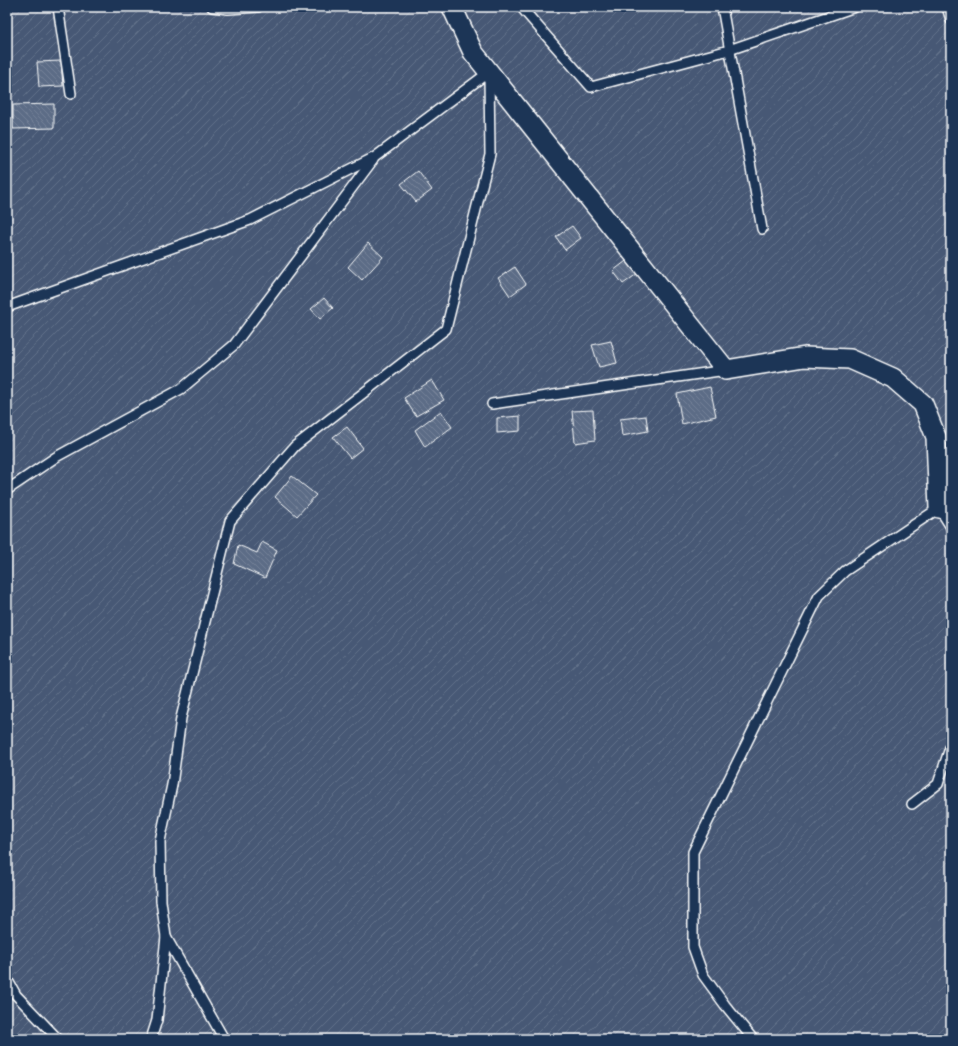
<svg xmlns="http://www.w3.org/2000/svg" width="958" height="1046" font-family="'Shantell Sans',sans-serif">
	<style>
		.garden { fill: url(#garden-furrows); stroke: #a2acba }
		.building { fill: url(#building-back-hatch); stroke: #fff }
		.lines { fill: none; stroke-linecap: round; stroke-linejoin: round }
		.lane-casing { stroke: #fff; stroke-width: 12 }
		.street-casing { stroke: #fff; stroke-width: 22 }
		.lane { stroke: #1d3557; stroke-width: 9 }
		.street { stroke: #1d3557; stroke-width: 19 }
	</style>
	<defs>
		<pattern id="garden-furrows" width="10" height="10" patternUnits="userSpaceOnUse"><rect width="10" height="10" fill="#465975"/><path d="M-1 1l2-2M0 10L10 0M9 11l2-2" fill="none" stroke="#62728a"/></pattern>
		<pattern id="building-back-hatch" width="6" height="6" patternUnits="userSpaceOnUse"><rect width="6" height="6" fill="#5b6c86"/><path d="M-1 5l2 2M0 0l6 6M5-1l2 2" fill="none" stroke="#748298"/></pattern>
	</defs>
	<rect width="100%" height="100%" fill="#2a4161"/>
	<filter id="ink" filterUnits="userSpaceOnUse"><feTurbulence type="fractalNoise" baseFrequency=".025" numOctaves="2"/><feDisplacementMap in="SourceGraphic" scale="8" xChannelSelector="R" yChannelSelector="G"/><feConvolveMatrix kernelMatrix="1 2 1 2 8 2 1 2 1" color-interpolation-filters="sRGB"/></filter>
	<g filter="url(#ink)">
		<!-- garden -->
		<rect class="garden" x="7" y="7" width="944" height="1032"/>
		<!-- building -->
		<g class="building">
			<path d="M61,61L63,86L39,87L37,62Z"/>
			<path d="M54,104V128L13,129V105Z"/>
			<path d="M418,171L432,190L416,202L401,184Z"/>
			<path d="M572,226L581,238L565,250L556,237Z"/>
			<path d="M368,243L383,257L362,280L348,267Z"/>
			<path d="M630,258L641,271L623,284L613,271Z"/>
			<path d="M515,267L526,284L510,296L498,278Z"/>
			<path d="M324,298L333,308L320,319L311,309Z"/>
			<path d="M611,341L617,363L599,367L592,345Z"/>
			<path d="M432,380L444,400L416,416L404,398Z"/>
			<path d="M710,387L716,416L682,424L677,394Z"/>
			<path d="M593,410L595,440L575,443L572,411Z"/>
			<path d="M441,411L452,427L425,447L415,430Z"/>
			<path d="M520,416V431L497,433V418Z"/>
			<path d="M646,416L648,431L622,436L620,419Z"/>
			<path d="M347,427L363,448L350,458L333,437Z"/>
			<path d="M292,476L316,495L297,516L275,497Z"/>
			<path d="M262,542L277,550L265,578L234,564L238,545L257,553Z"/>
		</g>
		<g class="lines">
			<!-- lane casing -->
			<g class="lane-casing">
				<g id="lane">
					<path d="M58,7L71,94"/>
					<path d="M212,7L228,9L258,7"/>
					<path d="M521,7L591,87L729,50L855,7"/>
					<path d="M722,7L762,229"/>
					<path d="M947,7L951,20"/>
					<path d="M7,307L250,220L375,157L489,72"/>
					<path d="M492,404L726,370"/>
					<path d="M7,490L56,457L181,389L234,345L373,160"/>
					<path d="M912,804L938,784L951,745"/>
					<path d="M166,937L224,1039"/>
					<path d="M7,979L16,995L58,1039"/>
					<path d="M151,1039L157,1020L166,937L161,901L160,841L172,785L181,718L230,521L295,446L446,329L490,154L489,76"/>
					<path d="M753,1039L725,1005L703,975L693,947V852L819,596L845,571L939,508L951,527"/>
				</g>
			</g>
			<!-- street casing -->
			<g class="street-casing">
				<path id="street" d="M452,7L473,52L726,370L805,357L850,359L893,378L923,404L936,437L939,508"/>
			</g>
			<!-- lane -->
			<use href="#lane" class="lane"/>
			<!-- street -->
			<use href="#street" class="street"/>
		</g>
	</g>
	<!-- margin -->
	<rect width="958" height="1046" fill="none" stroke="#1d3557" stroke-width="24"/>
	<rect x="12" y="12" width="934" height="1022" fill="none" stroke="#fff" stroke-width="1.5" filter="url(#ink)"/>
</svg>
